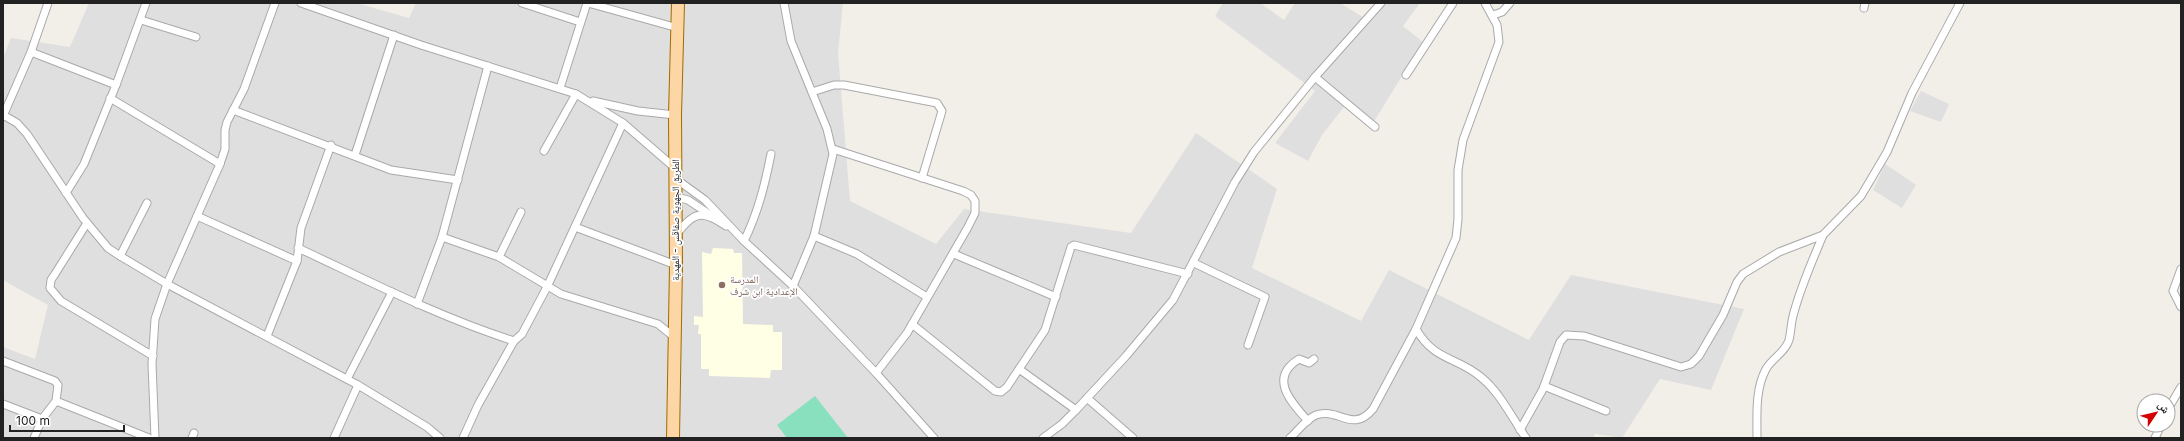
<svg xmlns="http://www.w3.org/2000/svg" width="2184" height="441" font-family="Inter,'Noto Naskh Arabic',sans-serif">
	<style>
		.residential { fill: #e0dfdf }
		.education { fill: #ffffe5 }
		.pitch { fill: #88e0be }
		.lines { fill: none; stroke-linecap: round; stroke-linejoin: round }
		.street-casing { stroke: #a9a9a9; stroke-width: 9 }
		.primary-casing { stroke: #a06b00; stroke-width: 14 }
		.street { stroke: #fff; stroke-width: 7 }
		.primary { stroke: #fcd6a4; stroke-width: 12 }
		.education-dot { fill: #8d6e63; stroke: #fff; stroke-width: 1.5 }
		.labels { text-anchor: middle; stroke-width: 3.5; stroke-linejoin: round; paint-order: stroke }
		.street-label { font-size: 10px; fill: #222; stroke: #fff }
		.education-label { font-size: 10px; fill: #785e54; stroke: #fff; text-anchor: start }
	</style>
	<rect width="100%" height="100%" fill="#f2efe9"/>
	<!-- residential -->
	<g class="residential">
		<path d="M89,3H356L409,18L416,3H843L838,53L850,201L936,244L964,209L1131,233L1196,133L1277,189L1252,268L1361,321L1389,270L1529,340L1571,275L1744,309L1711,390L1660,379L1622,438L1595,434L1593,438H3V347L35,359L48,305L3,280V58L11,38L70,47Z"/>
		<path d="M1223,3H1260L1284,20L1295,3H1340L1369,21L1385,3H1420L1403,26L1423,42L1373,123L1347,103L1322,135L1308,161L1275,143L1315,91L1215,16Z"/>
		<path d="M1921,91L1949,104L1941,122L1910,111Z"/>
		<path d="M1885,164L1916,185L1902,208L1873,190Z"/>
	</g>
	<!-- education -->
	<path class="education" d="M713,248L733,249L734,253H742L743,324L773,325V332H782V370H771L770,378L709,376V369H701V334H698L699,325H694V316L703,317L702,252L711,254Z"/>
	<!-- pitch -->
	<path class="pitch" d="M815,396L848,438H787L777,425Z"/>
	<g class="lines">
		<!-- street casing -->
		<g class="street-casing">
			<g id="street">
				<path d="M301,3L421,45L576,94L623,123L675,168"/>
				<path d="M522,3L580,22"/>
				<path d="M588,3L678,28"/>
				<path d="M784,3L791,41L827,129L833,154L814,236L793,286"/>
				<path d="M1864,8L1865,3"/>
				<path d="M1493,15L1502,12L1510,3"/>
				<path d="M141,20L196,37"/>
				<path d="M31,52L116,85"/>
				<path d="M1406,75L1453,3"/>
				<path d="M1315,77L1375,127"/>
				<path d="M560,88L587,3"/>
				<path d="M812,92L834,85H844L937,103L942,111L922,178"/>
				<path d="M110,98L220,164"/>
				<path d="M593,101L638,111L675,115"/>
				<path d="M233,110L391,170L458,180"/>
				<path d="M3,115L17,123L27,134L83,218L108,248L120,256L167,284L358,385L427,427L440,438"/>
				<path d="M3,116L31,52L48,3"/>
				<path d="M833,149L963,191L971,195L975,201V213L968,227L907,333L876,373"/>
				<path d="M544,151L576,94"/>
				<path d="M355,155L394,35"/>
				<path d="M676,179L705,200L744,241L793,286L876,373L934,438"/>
				<path d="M66,193L84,164L116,85L146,3"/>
				<path d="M676,197L688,200L712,216"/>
				<path d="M197,216L297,261"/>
				<path d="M87,223L55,274L51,280L50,288L61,301L153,356"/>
				<path d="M575,227L676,265"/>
				<path d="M676,235C693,212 702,209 726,226"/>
				<path d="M814,236L857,254L927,297"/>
				<path d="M442,237L499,257L561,294L658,324L674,337"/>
				<path d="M744,241C758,213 765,184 771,154"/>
				<path d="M298,248C369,281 439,317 514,341"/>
				<path d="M954,254L1056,297"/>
				<path d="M120,256L147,203"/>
				<path d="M499,257L521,212"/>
				<path d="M1194,263L1265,297L1248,345"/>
				<path d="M2181,269L2173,291L2181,307"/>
				<path d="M417,304L442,237L488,66"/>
				<path d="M912,324L995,391L1001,392L1007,387L1045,330L1071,247L1074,245L1188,274"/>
				<path d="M1416,329C1435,362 1457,356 1482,378C1501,394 1512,418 1526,438"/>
				<path d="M267,336L297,261L301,228L331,145"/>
				<path d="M3,361L55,381L58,385L56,401L42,419L34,438"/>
				<path d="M1019,369L1076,410"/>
				<path d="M347,379L392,292"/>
				<path d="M1544,386L1606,411"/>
				<path d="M1087,398L1133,438"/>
				<path d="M56,401L149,438"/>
				<path d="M3,404L42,419"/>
				<path d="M2168,409L2181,387"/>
				<path d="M1308,421C1291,402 1268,378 1299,359L1309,363L1314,359"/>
				<path d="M1520,430L1543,389L1560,342L1566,335L1584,336L1681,367L1691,364L1699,356L1723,315L1737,282L1743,274L1779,252L1823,235L1861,196L1887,152L1912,93L1960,3"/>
				<path d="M155,438L152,364L155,319L167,284L220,164L225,149V130L227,122L244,89L275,3"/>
				<path d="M192,438L194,433"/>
				<path d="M334,438L358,385"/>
				<path d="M463,438L478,405L514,341L522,334L547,287L623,123"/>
				<path d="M1043,438L1062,424L1076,410L1126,356L1173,300L1235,182L1254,152L1315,77L1381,3"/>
				<path d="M1290,438C1298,431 1306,419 1316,415C1339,407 1352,434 1373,409L1416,329L1456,238L1458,219V170L1463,140L1499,42L1497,25L1485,3"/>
				<path d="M1757,438C1757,415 1755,389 1766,369C1772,358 1785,353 1789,340C1791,332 1791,324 1793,316C1800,288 1812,262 1823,235"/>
				<path d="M2155,438L2161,425"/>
			</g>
		</g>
		<!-- primary casing -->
		<g class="primary-casing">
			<path id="primary" d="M673,438L676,265L675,115L678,3"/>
		</g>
		<!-- street -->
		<use href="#street" class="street"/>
		<!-- primary -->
		<use href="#primary" class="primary"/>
	</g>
	<!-- markers -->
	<circle class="education-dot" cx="722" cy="285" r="4"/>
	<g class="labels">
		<!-- street labels -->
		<g class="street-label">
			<text transform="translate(675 220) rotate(-90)" y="4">الطريق الجهوية صفاقس - المهدية</text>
		</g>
		<!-- education labels -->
		<g class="education-label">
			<text x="730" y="283">المدرسة<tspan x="730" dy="12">الإعدادية ابن شرف</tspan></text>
		</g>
	</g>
	<!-- border -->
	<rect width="2184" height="441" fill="none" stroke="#222222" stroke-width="8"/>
	<!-- north arrow -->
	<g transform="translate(2156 413) rotate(55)"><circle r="19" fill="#ffffff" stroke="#a7a7a7"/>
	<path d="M0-3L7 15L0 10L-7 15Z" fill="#d40000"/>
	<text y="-6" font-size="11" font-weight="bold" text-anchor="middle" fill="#222222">ش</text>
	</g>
	<!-- scale -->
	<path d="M10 425v6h114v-6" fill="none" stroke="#222222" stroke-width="2"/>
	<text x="16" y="425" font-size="12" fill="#222222" stroke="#ffffff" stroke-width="3" paint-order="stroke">100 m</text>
</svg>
